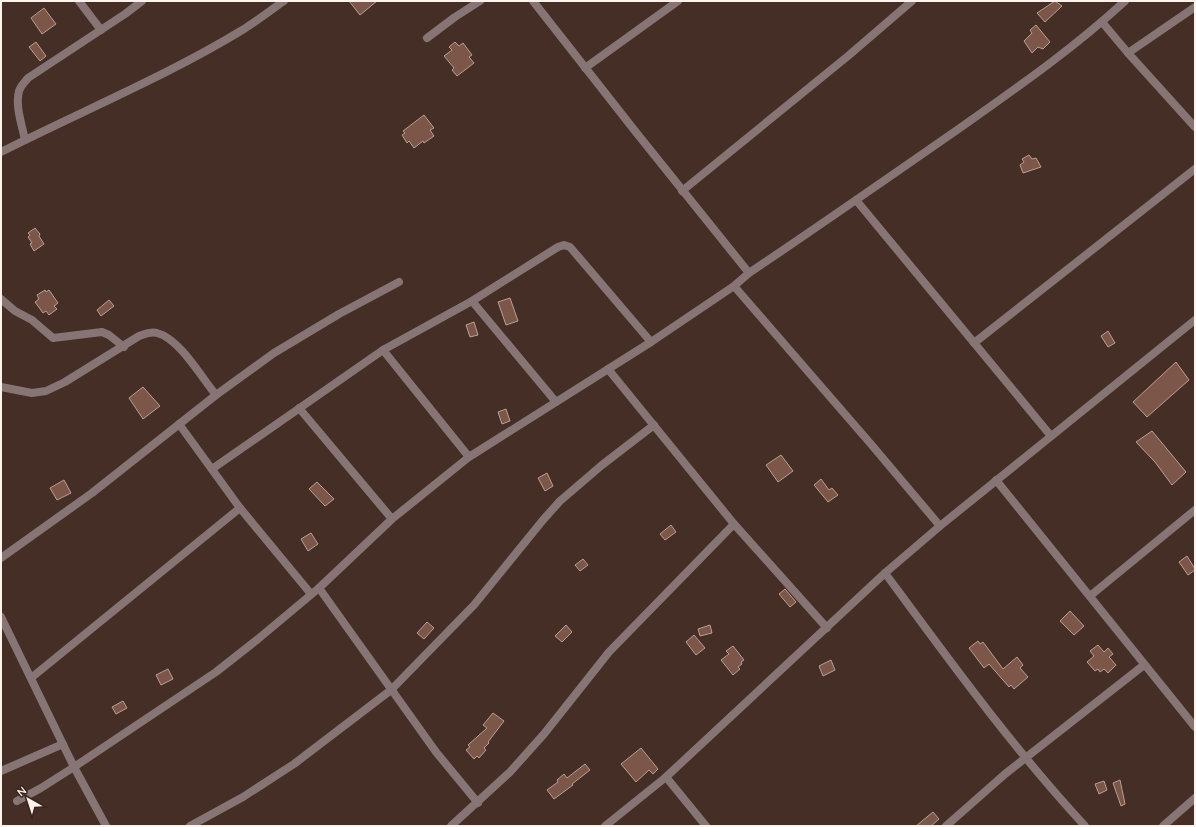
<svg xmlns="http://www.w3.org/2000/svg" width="1196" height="827" font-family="Quicksand,sans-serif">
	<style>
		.building { fill: #7c5749; stroke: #ba9f94 }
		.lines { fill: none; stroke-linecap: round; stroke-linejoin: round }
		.minor { stroke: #877475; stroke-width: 8 }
	</style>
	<rect width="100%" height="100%" fill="#442e25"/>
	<!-- building -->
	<g class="building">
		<path d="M349,1H377L360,15Z"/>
		<path d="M1055,1L1062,6L1045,22L1037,13Z"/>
		<path d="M44,8L56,24L42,34L31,18Z"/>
		<path d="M1036,25L1050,42L1043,49L1038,47L1032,53L1024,41L1032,33L1030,30Z"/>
		<path d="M36,42L46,56L40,61L29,47Z"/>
		<path d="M455,42L459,46L463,43L472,55L469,57L474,63L457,76L452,70L454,68L444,56L452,50L449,47Z"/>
		<path d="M424,115L434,128L430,130L434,136L424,143L423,141L414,148L409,141L407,143L402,135L405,133L403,131Z"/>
		<path d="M1029,155L1032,159L1036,158L1041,167L1023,173L1020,165L1024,162L1022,159Z"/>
		<path d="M35,228L40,234L39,236L44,244L34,251L30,244L32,243L28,237L30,235L28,233Z"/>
		<path d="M45,290L46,292L49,290L58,303L54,306L57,309L49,315L46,311L43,313L35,302L39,299L37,295Z"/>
		<path d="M510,298L518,321L506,325L498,302Z"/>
		<path d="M109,300L114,306L101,316L97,310Z"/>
		<path d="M474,322L478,335L470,337L466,325Z"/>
		<path d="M1108,331L1115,343L1108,347L1101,336Z"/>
		<path d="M1176,362L1189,380L1147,417L1133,402Z"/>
		<path d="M143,387L160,406L143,419L129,398Z"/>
		<path d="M506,409L510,421L502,424L498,412Z"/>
		<path d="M1152,431L1186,472L1172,485L1155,462L1136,442Z"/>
		<path d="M781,455L793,471L778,482L766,465Z"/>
		<path d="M547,473L553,486L545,491L538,478Z"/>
		<path d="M821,479L829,490L832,488L838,495L828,502L814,485Z"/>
		<path d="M64,480L71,493L57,500L50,488Z"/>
		<path d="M317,482L334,499L325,506L309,489Z"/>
		<path d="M671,525L676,532L665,540L660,534Z"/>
		<path d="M311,533L318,544L308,551L301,539Z"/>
		<path d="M1187,556L1195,569V570L1188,575L1179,562Z"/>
		<path d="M583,559L588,565L580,571L575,565Z"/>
		<path d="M785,589L796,602L790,607L779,594Z"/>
		<path d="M1070,611L1084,626L1074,635L1060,621Z"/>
		<path d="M427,622L434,628L424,639L417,633Z"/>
		<path d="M566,625L572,632L562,642L555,636Z"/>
		<path d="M710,625L712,633L700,636L698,629Z"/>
		<path d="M694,635L705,648L696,655L686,642Z"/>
		<path d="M978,641L980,644L983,642L1003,669L1017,657L1023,665L1020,668L1028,677L1014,689L1011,685L1009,687L989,664L984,668L969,648Z"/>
		<path d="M1098,645L1104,652L1108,648L1113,654L1109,657L1116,665L1108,673L1104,669L1100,672L1098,669L1095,671L1087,662L1094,656L1090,651Z"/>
		<path d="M733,646L744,660L741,662L742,664L738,667L740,669L733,675L721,660L729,654L726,651Z"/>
		<path d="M831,660L835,670L823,676L819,666Z"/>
		<path d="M168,669L173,679L161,685L156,675Z"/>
		<path d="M123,701L127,708L116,714L112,707Z"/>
		<path d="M493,713L504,721L488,742L489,743L484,748L486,750L479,758L477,756L474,759L466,750L470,747L468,745L487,728L483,725Z"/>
		<path d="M641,748L658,769L653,774L649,770L636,782L621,764Z"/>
		<path d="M585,764L590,770L572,784L573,785L554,799L547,790L558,782L557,780L564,774L567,778Z"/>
		<path d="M1120,780L1125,804L1121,806L1113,783Z"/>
		<path d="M1104,781L1107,790L1099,794L1095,784Z"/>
		<path d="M933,812L939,819L931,826H916Z"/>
	</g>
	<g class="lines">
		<!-- minor -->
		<g class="minor">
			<path d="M79,1L101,30"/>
			<path d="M533,1L635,131L749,273"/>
			<path d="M1102,22L1128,53L1195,127"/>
			<path d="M427,38L455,17L480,1"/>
			<path d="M1128,53L1195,7"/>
			<path d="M585,68L678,1"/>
			<path d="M25,140C22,125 15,106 19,91C21,85 25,82 28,78L125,14L142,1"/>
			<path d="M1,152C82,111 167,76 244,29C258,20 271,10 284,1"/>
			<path d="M682,191L848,56L912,1"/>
			<path d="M856,200L1051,436"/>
			<path d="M734,286L870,443L940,526"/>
			<path d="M1,299L15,311L32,320L53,338L102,332L109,335L124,347"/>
			<path d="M472,301L556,402"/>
			<path d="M974,343L1195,169"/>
			<path d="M383,350L469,457"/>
			<path d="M608,369L734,524L827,628"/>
			<path d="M1,387L32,393L46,391L65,382L139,336C145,334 151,331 157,333C180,339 201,377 216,395"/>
			<path d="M299,408L392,519"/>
			<path d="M179,424L240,508L311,594"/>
			<path d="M212,469L383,350L472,301L558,247L564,245L570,247L651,342"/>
			<path d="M996,480L1195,727"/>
			<path d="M1,558L92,493L216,395L274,353L339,314L399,282"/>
			<path d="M885,573C949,660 1012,747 1085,826"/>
			<path d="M319,588L436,752L478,803"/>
			<path d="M1090,596L1195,510"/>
			<path d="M1,617L74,767L106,826"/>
			<path d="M31,678L240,508"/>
			<path d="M1,771L63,744"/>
			<path d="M666,777L706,826"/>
			<path d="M17,801L41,788L74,767L216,672L258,639L319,588L392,519L469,457L651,342L734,286L749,273C819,226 888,178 957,130C1015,89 1073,49 1125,1"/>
			<path d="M190,826L243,797L294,764L391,690L474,605L543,520L560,501L602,465L654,425"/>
			<path d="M451,826L510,772L544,734L609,652L734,524"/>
			<path d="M605,826L666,777L885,573L940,526L1195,320"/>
			<path d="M946,826L1005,774L1144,665"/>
			<path d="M1163,826L1195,798"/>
		</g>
	</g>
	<!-- border -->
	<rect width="1196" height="827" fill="none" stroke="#fef2ed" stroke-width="4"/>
	<!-- north arrow -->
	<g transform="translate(28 799) rotate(321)" stroke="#39241b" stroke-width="3" paint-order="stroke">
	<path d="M0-3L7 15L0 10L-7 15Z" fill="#fef2ed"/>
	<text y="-6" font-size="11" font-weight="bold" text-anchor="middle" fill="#fef2ed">N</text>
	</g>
</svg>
